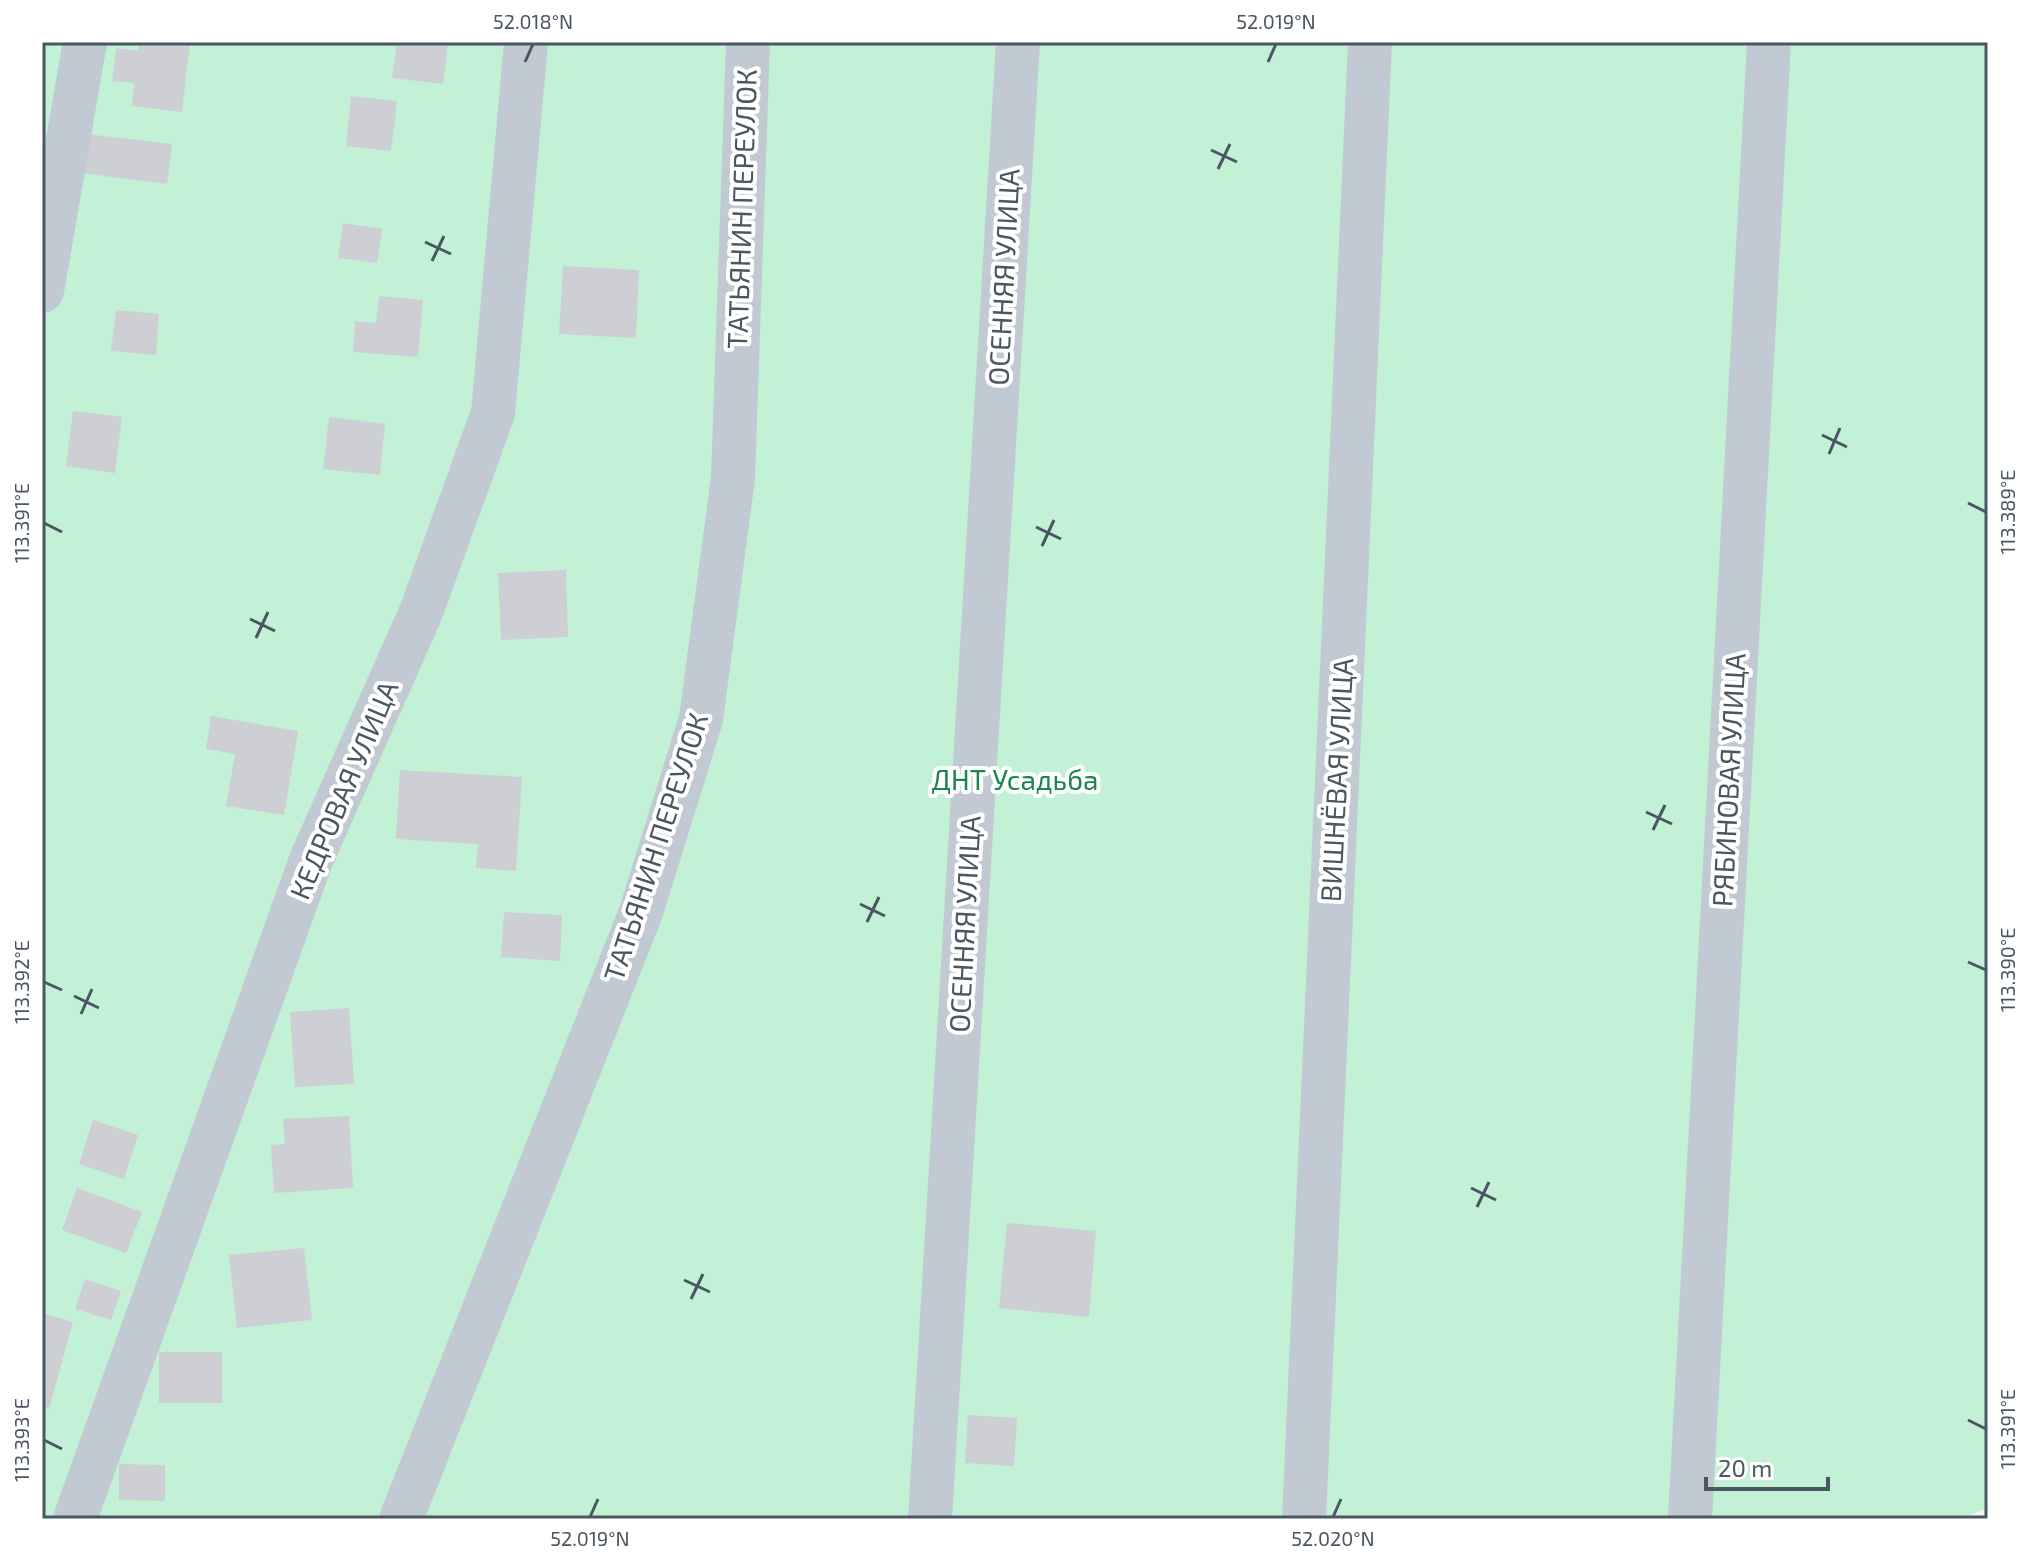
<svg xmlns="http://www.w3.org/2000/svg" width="2030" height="1561" font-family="'Exo 2',sans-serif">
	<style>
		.green { fill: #c3f1d5 }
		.building { fill: #cdcfd5 }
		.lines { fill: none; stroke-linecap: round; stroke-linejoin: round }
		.minor { stroke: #c1cad2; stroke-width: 44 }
		.ticks { fill: none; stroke: #4a5661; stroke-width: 3 }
		.labels { text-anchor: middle; stroke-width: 8; stroke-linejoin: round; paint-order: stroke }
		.street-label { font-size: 28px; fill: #4a5661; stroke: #fff }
		.park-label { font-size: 28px; fill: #17864f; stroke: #fff }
		.neatline { fill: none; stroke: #4a5661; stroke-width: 3 }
		.ticks-label { font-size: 20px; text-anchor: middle; fill: #4a5661 }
	</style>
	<rect width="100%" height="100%" fill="#f5f3f3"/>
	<!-- green -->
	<path class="green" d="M42,42H1988V1508L1960,1519H42Z"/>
	<!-- building -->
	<g class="building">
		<path d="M139,42H190L182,112L132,106L134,83L112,81L116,48L138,51Z"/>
		<path d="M397,42H448L443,84L392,78Z"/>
		<path d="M351,96L397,101L391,151L346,146Z"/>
		<path d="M86,134L172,144L167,184L81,173Z"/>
		<path d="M343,223L382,229L377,263L338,258Z"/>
		<path d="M563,266L639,270L636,338L559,334Z"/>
		<path d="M379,296L423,300L418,357L353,352L355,321L376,323Z"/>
		<path d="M116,310L159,314L156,355L111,351Z"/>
		<path d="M73,411L122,417L115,473L66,466Z"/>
		<path d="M329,417L385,424L380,475L323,469Z"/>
		<path d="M566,570L568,637L501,640L498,573Z"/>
		<path d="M211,716L298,731L284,815L226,806L235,754L206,749Z"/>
		<path d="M400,770L522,777L516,871L476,868L478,844L396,839Z"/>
		<path d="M504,912L562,915L560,961L501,957Z"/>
		<path d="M349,1008L354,1084L295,1087L290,1012Z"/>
		<path d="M349,1116L353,1188L274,1193L271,1145L285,1144L283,1119Z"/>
		<path d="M93,1120L138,1135L124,1179L79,1164Z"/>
		<path d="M77,1188L142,1212L126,1253L62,1230Z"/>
		<path d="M1007,1223L1096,1231L1089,1317L999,1308Z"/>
		<path d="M304,1248L312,1320L237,1328L229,1255Z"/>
		<path d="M85,1279L121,1291L111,1320L75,1309Z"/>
		<path d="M42,1313L73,1322L49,1409L42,1407Z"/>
		<rect x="159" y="1352" width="63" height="51"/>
		<path d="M968,1415L1017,1418L1014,1466L965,1463Z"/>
		<path d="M119,1464L165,1465V1501L119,1500Z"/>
	</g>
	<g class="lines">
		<!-- minor -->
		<g class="minor">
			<path d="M42,291L85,42"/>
			<path d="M75,1519L311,860L421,612L493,413L526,42"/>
			<path d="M401,1519L641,912L701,719L733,478L748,42"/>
			<path d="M930,1519L1018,42"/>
			<path d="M1304,1519L1370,42"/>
			<path d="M1690,1519L1769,42"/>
		</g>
	</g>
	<!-- ticks -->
	<path class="ticks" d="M525,62L533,44M1268,62L1276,44M1211,150L1237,162M1218,169L1230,144M425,242L451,254M432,261L444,236M1822,435L1847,447M1829,454L1840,428M1968,503L1986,512M44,523L62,532M1036,527L1061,539M1042,546L1054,520M250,619L275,631M256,638L268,612M1646,812L1672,824M1653,830L1665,805M860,904L885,916M867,922L879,897M1968,962L1986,970M44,982L62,990M74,996L99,1008M81,1014L92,989M1471,1188L1496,1200M1477,1207L1489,1182M684,1280L710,1292M691,1299L703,1274M1968,1420L1986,1429M44,1440L62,1449M590,1517L598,1499M1333,1517L1341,1499"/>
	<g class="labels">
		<!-- street labels -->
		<g class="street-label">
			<text transform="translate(742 209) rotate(-88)" y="10">ТАТЬЯНИН ПЕРЕУЛОК</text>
			<text transform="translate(1004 277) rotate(-87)" y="10">ОСЕННЯЯ УЛИЦА</text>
			<text transform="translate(1337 780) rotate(-87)" y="10">ВИШНЁВАЯ УЛИЦА</text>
			<text transform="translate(1729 780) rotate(-87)" y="10">РЯБИНОВАЯ УЛИЦА</text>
			<text transform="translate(344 790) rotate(-67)" y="10">КЕДРОВАЯ УЛИЦА</text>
			<text transform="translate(656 847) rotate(-72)" y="10">ТАТЬЯНИН ПЕРЕУЛОК</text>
			<text transform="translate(965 924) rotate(-87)" y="10">ОСЕННЯЯ УЛИЦА</text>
		</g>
		<!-- park labels -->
		<g class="park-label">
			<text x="1015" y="790">ДНТ Усадьба</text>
		</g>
	</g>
	<!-- border -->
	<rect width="2030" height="1561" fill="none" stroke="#ffffff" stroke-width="88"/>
	<!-- scale -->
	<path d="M1706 1477v12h122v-12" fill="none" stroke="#4a5661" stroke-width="4"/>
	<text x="1718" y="1477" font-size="24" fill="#4a5661" stroke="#ffffff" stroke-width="6" paint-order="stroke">20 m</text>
	<rect x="44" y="44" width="1942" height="1473" class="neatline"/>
	<g class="ticks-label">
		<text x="533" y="29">52.018°N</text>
		<text x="1276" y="29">52.019°N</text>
		<text transform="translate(2008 512) rotate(-90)" y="7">113.389°E</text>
		<text transform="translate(22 523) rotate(-90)" y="7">113.391°E</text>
		<text transform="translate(2008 970) rotate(-90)" y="7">113.390°E</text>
		<text transform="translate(22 982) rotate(-90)" y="7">113.392°E</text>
		<text transform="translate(2008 1429) rotate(-90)" y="7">113.391°E</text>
		<text transform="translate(22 1440) rotate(-90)" y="7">113.393°E</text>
		<text x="590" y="1546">52.019°N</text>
		<text x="1333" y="1546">52.020°N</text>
	</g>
</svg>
